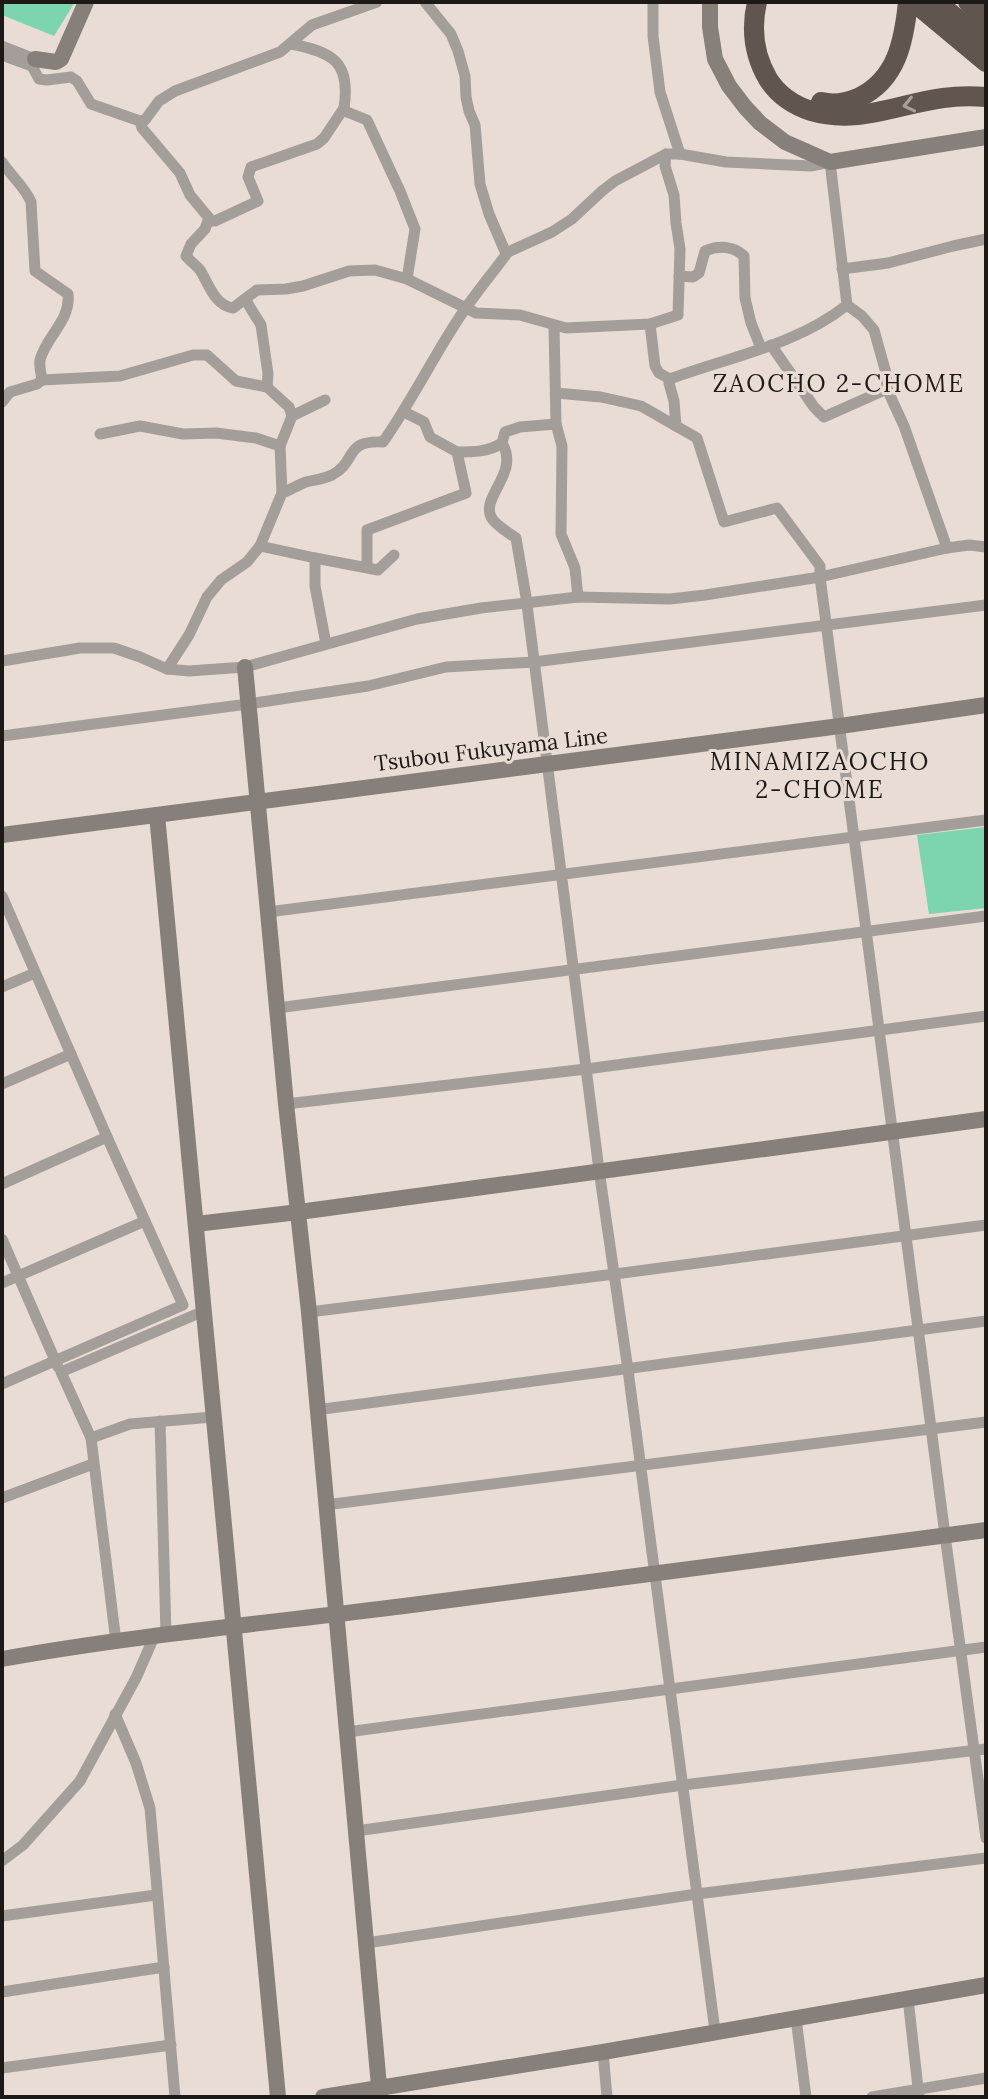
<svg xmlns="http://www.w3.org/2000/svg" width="988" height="2099" font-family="Lora,serif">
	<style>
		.green { fill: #7cd5af }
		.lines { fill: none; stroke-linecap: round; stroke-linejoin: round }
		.street { stroke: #a49e9b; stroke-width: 11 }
		.secondary { stroke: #877f7a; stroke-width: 16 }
		.highway { stroke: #61554f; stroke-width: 20 }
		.oneway { stroke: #ac9f98 }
		.labels { text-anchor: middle; stroke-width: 6; stroke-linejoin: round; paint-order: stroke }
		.street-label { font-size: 22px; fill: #1d1916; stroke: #e9dcd4 }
		.neighbourhood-label { font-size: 24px; letter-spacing: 2px; fill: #1d1916; stroke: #e9dcd4 }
	</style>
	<rect width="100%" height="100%" fill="#e9dcd4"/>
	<!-- green -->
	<g class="green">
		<path d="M2,2H75L54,36L2,15Z"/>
		<path d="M986,827V908L929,914L917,835Z"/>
	</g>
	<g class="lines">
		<!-- street -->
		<g class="street">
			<path d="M425,2L451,34L458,51L465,76L466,97L469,111L475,125L480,184L489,214L504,249L508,252L552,232L572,219L602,191L615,181L666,154H680L726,162L811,166L830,162L847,305L862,316L874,330L886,373L887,389L904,426L947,548"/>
			<path d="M653,2V36L660,92L680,154"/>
			<path d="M291,44C333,52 351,62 344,108L347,112L367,120L400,191L415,229L407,279"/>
			<path d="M2,46L35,59L32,66L39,79L47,80L71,77L77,81L91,104L140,121L145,120L159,101L175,91L280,52L312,25L377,2"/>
			<path d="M2,55L32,66"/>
			<path d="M140,121L142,128L180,173L190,195L209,218L205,229L191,244L186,256C190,261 196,265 200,270C209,284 214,305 233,308L257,290L286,289L303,286L349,271L375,270L407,279L476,313L520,315L566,328L650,324L678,315L680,249L676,223L674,195L665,166L666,154"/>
			<path d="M2,162C11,176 25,187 31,202L35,271L68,294C71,321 46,336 40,360C39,367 41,373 42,380L37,384L10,392L2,402"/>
			<path d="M209,221H215L258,201L248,177L251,167L317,144L324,138L344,108"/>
			<path d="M842,269L888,263L953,246L986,239"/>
			<path d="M679,276L693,277L699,273L705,251C718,245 734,246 744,256L745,298L751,323L761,348"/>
			<path d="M245,299L261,325L268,374L267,387"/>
			<path d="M650,324L655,366L659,373L670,379"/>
			<path d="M554,326L556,424L562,446L561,534L575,568L578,597"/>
			<path d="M771,345L814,407L824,417L887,389"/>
			<path d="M42,380L120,376L193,355H207L236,381L267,387L289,407L292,416"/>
			<path d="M556,393L601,397L641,406L697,438L724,522L777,508L820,566V577L945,1535L986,1838"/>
			<path d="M676,426L674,401L669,383L670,379C729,357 797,345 847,305"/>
			<path d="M100,434L140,426L183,434L216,433L256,438L280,446"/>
			<path d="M502,443C520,473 481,496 491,517C496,526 508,532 516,538L526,597L599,1170L628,1370L715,2031"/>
			<path d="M457,452C473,452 488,452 502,443L505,432L520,427L556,424"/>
			<path d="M282,493C290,490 298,485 306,482C314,480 324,479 332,475C358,461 343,440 383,442C411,402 432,359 459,318C474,295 492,274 508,252"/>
			<path d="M260,546L315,558V586L326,644"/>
			<path d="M315,558L378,570L394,555"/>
			<path d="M367,566V530L466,493L457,452L430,437L424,422L404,412"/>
			<path d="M2,661L80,648H114L140,657L167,669L189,671L245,667L417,619L481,608L578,597L670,599L705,595L820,577L947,548L969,545L986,547"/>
			<path d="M167,669L189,635L207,597L221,580L247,562L260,546L282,493L280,446L292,416L325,400"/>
			<path d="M2,736L248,704L368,686L446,667L534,662L986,605"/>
			<path d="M2,896L107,1137L183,1305L2,1384"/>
			<path d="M268,912L986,820"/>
			<path d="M2,987L35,973"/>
			<path d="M277,1008L986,916"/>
			<path d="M2,1084L71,1054"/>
			<path d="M286,1104L586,1069L986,1016"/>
			<path d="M2,1184L107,1137"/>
			<path d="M2,1239L58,1367"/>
			<path d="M2,1283L145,1221"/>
			<path d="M309,1312L615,1274L986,1225"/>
			<path d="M316,1410L986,1321"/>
			<path d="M160,1421L166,1634"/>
			<path d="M91,1438L130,1424L213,1417"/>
			<path d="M2,1498L93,1464"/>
			<path d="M325,1505L986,1422"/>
			<path d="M116,1642L91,1438L61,1372L204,1311"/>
			<path d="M115,1714L136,1763L150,1808L175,2097"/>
			<path d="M347,1732L986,1647"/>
			<path d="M356,1831L683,1785L986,1749"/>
			<path d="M2,1861L23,1845L80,1781L136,1678L154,1637"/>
			<path d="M2,1916L156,1895"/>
			<path d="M366,1943L697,1894L986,1858"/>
			<path d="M2,1992L164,1967"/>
			<path d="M908,1998L919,2097"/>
			<path d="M796,2018L806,2097"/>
			<path d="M603,2052L607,2097"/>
			<path d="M2,2068L171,2045"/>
			<path d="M872,2097L986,2078"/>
		</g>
		<!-- secondary -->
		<g class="secondary">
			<path d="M710,2V27L715,59L729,86L745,107L760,123L785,142L830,162L986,137"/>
			<path d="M35,59L56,62L61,59L86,2"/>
			<path d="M245,667L286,1104L309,1312L380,2097"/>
			<path d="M157,815L278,2097"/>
			<path d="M2,835L840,726L986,705"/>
			<path d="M196,1224L299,1212L986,1119"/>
			<path d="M2,1659C135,1635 270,1623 404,1606C598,1582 792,1555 986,1530"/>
			<path d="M323,2097L603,2052L986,1985"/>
		</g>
		<!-- highway -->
		<g class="highway">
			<path d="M757,2C751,28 754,55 768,79C778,95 793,105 811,111C857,125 898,104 943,98C958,96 972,96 986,97"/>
			<path d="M914,2L986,62"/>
			<path d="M937,2L986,43"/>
			<path d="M968,2L986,19"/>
			<path d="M821,102C833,105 846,103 858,98C897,80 904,41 908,2"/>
		</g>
	</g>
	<!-- one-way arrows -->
	<defs><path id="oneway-chevron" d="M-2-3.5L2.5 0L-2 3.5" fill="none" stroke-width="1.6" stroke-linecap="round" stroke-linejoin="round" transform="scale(2)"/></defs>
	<use class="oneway" href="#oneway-chevron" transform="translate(909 105) rotate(167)"/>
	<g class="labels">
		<!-- street labels -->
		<g class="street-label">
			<text transform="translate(491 749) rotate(-7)" y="8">Tsubou Fukuyama Line</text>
		</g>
		<!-- neighbourhood labels -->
		<g class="neighbourhood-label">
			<text x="839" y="392">ZAOCHO 2-CHOME</text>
			<text x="820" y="770">MINAMIZAOCHO<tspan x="820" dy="28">2-CHOME</tspan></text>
		</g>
	</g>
	<!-- border -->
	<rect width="988" height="2099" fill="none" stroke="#1d1916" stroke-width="8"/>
</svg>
